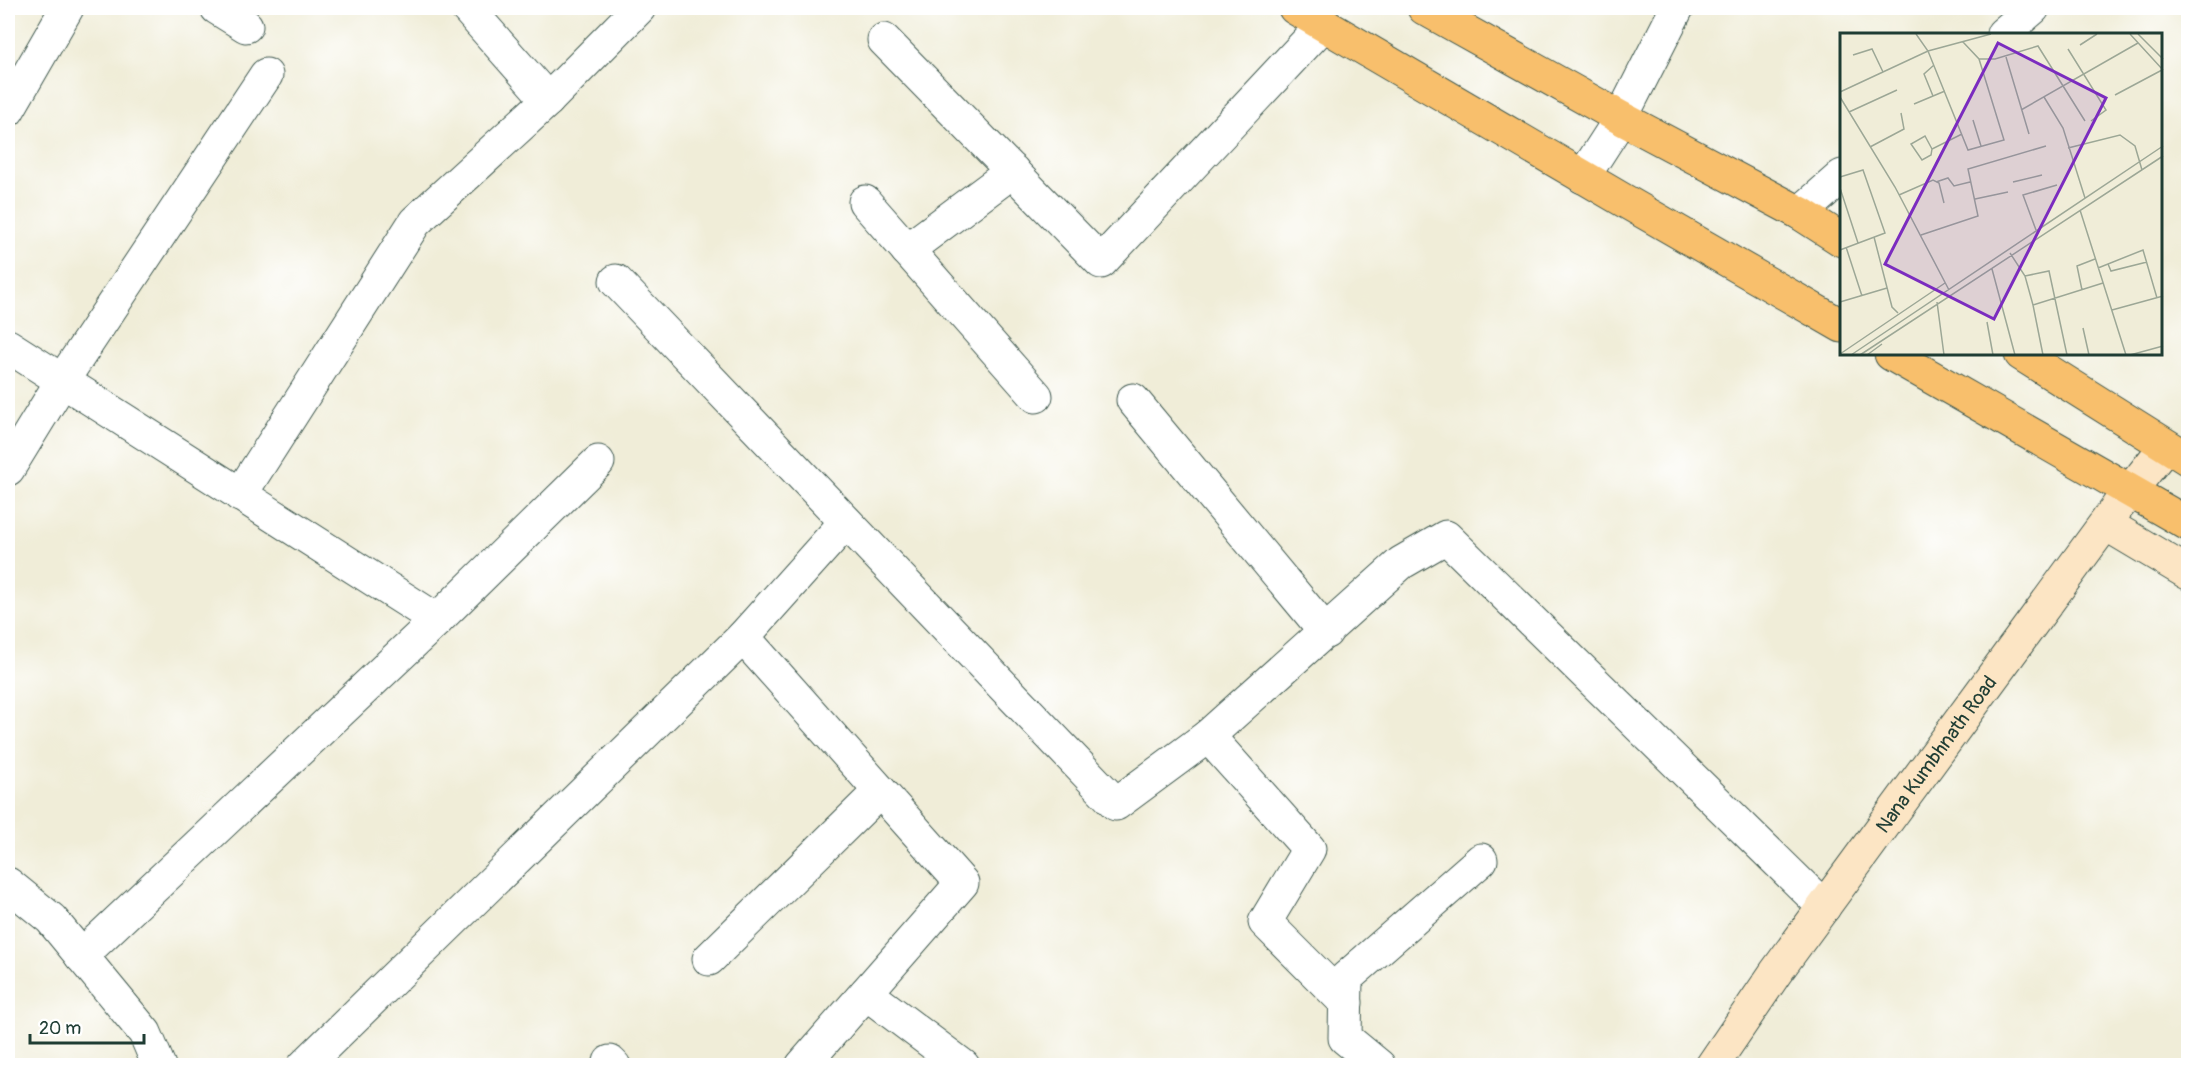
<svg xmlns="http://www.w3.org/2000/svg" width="2196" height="1073" font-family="Pangolin,sans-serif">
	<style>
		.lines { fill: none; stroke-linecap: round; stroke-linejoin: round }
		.street-casing { stroke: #3e574d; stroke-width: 35 }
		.secondary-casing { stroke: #3e574d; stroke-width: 35 }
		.primary-casing { stroke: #3e574d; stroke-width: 35 }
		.street { stroke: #fff; stroke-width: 33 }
		.secondary { stroke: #fce5c4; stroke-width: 33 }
		.primary { stroke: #f8bf6c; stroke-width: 33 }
		.labels { text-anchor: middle; stroke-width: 5; stroke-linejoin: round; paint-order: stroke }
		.street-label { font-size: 20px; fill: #1f3d34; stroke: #fff }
		.inset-road { fill: none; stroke: #9ca796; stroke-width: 1.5 }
		.view { fill: #7b2cbf; fill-opacity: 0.15; stroke: #7b2cbf; stroke-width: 3 }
		.inset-edge { fill: none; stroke: #1f3d34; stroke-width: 3 }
	</style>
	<rect width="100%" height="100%" fill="#fff"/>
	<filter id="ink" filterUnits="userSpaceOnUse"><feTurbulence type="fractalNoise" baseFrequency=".0167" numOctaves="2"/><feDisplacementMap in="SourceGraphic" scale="12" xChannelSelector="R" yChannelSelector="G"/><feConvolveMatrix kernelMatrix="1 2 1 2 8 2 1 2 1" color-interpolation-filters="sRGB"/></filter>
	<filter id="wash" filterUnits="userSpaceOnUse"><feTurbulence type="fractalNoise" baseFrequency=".008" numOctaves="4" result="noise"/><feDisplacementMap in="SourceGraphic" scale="24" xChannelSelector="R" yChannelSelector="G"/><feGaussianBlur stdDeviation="1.35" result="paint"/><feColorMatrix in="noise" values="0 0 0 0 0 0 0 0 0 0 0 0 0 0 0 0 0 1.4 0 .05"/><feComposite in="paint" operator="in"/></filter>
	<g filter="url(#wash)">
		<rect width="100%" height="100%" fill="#f0edd8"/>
	</g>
	<g filter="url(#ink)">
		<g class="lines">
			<!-- street casing -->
			<g class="street-casing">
				<g id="street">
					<path d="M217,8L246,26"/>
					<path d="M467,8L548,100"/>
					<path d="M2003,34L2033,8"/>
					<path d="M884,40L1101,262L1324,24"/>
					<path d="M8,110L67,8"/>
					<path d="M1583,177L1621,118L1677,8"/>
					<path d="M865,202L1036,396"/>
					<path d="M1800,213L1842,176"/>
					<path d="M907,250L1013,171"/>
					<path d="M616,281L1116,804L1208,736L1401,563L1446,537L1824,907"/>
					<path d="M8,346L437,620"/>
					<path d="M1133,400L1326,632"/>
					<path d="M8,469L62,381L266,75"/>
					<path d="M240,495L415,222L548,100L639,8"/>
					<path d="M743,637L846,522"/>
					<path d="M1208,736L1309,849L1265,922L1346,1003"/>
					<path d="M8,884L51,919L145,1033L159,1066"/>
					<path d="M81,956L437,620L598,462"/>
					<path d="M709,959L880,791"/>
					<path d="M866,993L963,1066"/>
					<path d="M610,1062L614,1066"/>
					<path d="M304,1066L743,637L962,883L802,1066"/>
					<path d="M1379,1066L1345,1038L1346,978L1481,860"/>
				</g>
			</g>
			<!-- secondary casing -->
			<g class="secondary-casing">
				<g id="secondary">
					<path d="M2106,524L2188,573"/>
					<path id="s1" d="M1712,1066L1776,972L2118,506L2166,446"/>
				</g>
			</g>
			<!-- primary casing -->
			<g class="primary-casing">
				<g id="primary">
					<path d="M1295,8L1623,200L1842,326"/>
					<path d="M1424,8L1621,118L1800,213L1842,240"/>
					<path d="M1891,354L2188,524"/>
					<path d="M2021,354L2188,459"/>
				</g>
			</g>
			<!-- street -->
			<use href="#street" class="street"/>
			<!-- secondary -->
			<use href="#secondary" class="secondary"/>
			<!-- primary -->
			<use href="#primary" class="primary"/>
		</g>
	</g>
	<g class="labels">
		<!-- street labels -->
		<g class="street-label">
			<text dy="7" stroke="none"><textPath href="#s1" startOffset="384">Nana Kumbhnath Road</textPath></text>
		</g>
	</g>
	<!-- overview -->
	<g transform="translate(1840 33)">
		<rect width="322" height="322" fill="#f0edd8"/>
		<path class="inset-road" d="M76,1L88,18L128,117L164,107L139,26L123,9M290,1L323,37M298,1L323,26M240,12L257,1M228,16L266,77L251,88M13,22L32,16L43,39M166,24L189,101M139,26H155L198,13L245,88M0,59L88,18L151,1M275,62L322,37M93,63L84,41L94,32M0,64L55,154L109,257M204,64L223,95L245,165M74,71L105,58M181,77L298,10M9,79L57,57M133,87L141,113M30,114L64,96L61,80M228,115L280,102L295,113L302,137M92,116L85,103L71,111L82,127L91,122L92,116L122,101M96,149L108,145L114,153L130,149M173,149L202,142M0,155L18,210M59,162L93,147L99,150L104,170M135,166L168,159M240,177L286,322M196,197L183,162L217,152M81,202L138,183L128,136L206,113M34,204L52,274L58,280M6,214L22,263M0,217L45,200L23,137L0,144M170,220L185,243L193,272M268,231L271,238L307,229M258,235L303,217L317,265M152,236L175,322M185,243L209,238L227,322M242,257L237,233L255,226M0,269L47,255M97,269L104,322M272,277L323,263M147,289L153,322M243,295L249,322M0,321L105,250M11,322L323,113M20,322L323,123M27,322L42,311M203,322L193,272L263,250M290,322L323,313"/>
		<path class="view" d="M158,10L266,65L154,286L45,231Z"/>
		<rect width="322" height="322" class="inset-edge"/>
	</g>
	<!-- margin -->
	<rect width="2196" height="1073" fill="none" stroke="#fff" stroke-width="30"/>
	<!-- scale -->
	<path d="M30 1034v9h114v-9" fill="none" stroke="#1f3d34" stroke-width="3"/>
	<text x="39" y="1034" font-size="18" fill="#1f3d34" stroke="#ffffff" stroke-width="4.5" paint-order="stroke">20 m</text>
</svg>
